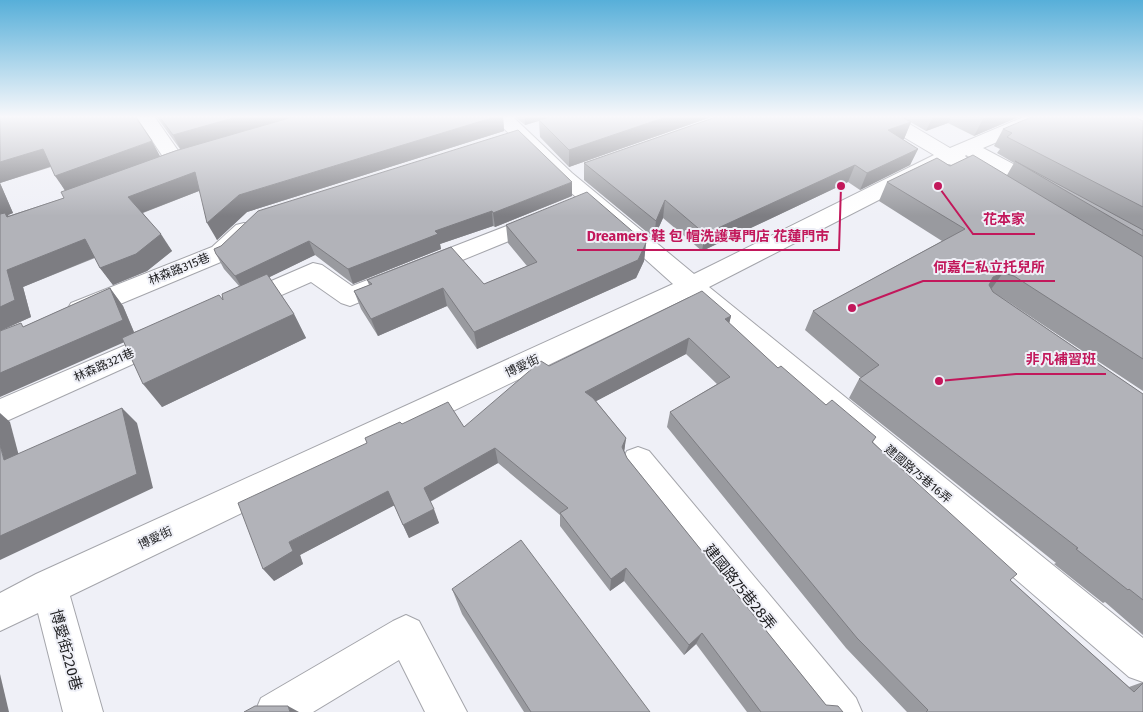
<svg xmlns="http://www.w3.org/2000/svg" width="1143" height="712" font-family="'Fira Sans','Noto Sans TC',sans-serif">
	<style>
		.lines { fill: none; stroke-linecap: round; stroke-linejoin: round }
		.minor-casing { stroke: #a4a5ab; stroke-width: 2 }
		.minor { fill: #fff; fill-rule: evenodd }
		.wall { fill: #999a9f; fill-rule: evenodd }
		.shaded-wall { fill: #7d7d82 }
		.building { fill: #b2b3b9; stroke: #7d7d82 }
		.labels { text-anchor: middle; stroke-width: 4; stroke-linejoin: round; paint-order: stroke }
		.street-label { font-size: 12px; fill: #1f1f21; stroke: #eff0f7 }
		.near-street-label { font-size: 15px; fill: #1f1f21; stroke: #eff0f7 }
		.leader { fill: none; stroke: #c2185b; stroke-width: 2 }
		.callout-dot { fill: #c2185b; stroke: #eff0f7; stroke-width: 2 }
		.callout-label { font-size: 14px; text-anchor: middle; font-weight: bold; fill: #c2185b; stroke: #eff0f7; stroke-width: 4; stroke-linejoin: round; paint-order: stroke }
	</style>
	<rect width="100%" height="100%" fill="#eff0f7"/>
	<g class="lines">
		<!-- minor casing -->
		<g class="minor-casing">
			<g id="minor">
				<path d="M136,116H154L186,162L183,166L176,168L169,166Z"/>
				<path d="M491,116H512L572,173L694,274L934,155L875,120L873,116H896L950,148L1026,116H1051L1049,120L983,148L1051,184L1054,189L1051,194L1043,195L1035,194L966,155L965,156L972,163L969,167L962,169L949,164L709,287L1143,638V682L1129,677L689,297L70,596L103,712H63L38,613L0,631V593L36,574L673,284L558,181Z"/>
				<path d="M540,213L548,215L551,220L548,225L350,306L341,303L311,282L243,312L234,309L230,303L234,297L313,263L322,265L352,286Z"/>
				<path d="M244,223L252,225L255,230L228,259L89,317L80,319L71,317L67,310L71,303L212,247L236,225Z"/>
				<path d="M163,329L173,332L176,339L173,346L0,424V399Z"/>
				<path d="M638,447L649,451L856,698L862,712H816L627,471L622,461L627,451Z"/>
				<path d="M406,615L419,621L467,712H425L399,660L313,712H255L261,698L393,621Z"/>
			</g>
		</g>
		<!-- minor -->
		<use href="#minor" class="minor"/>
	</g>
	<!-- wall -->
	<g class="wall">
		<path d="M0,116L160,156L180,149L156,116H503L504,131L247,212L217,240L199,191L143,213L172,251L147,271L113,285L100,268L95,258L23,287L31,317L0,331ZM51,167L65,191L64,198L8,216V215L13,213L0,183Z"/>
		<path d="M514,116H714L569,167L540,137L539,121L525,125Z"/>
		<path d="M900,116H1021L974,136L948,123L926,131Z"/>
		<path d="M1143,121V256L1142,257H1143V391L998,295L1143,394V635L1105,602L1103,603L1054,564L1056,563L849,398L859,379L861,378L805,330L813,311L942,241L879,201L887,182L950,166L1007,175L1014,163L997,153L1000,149L994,146L1003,129Z"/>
		<path d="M911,122L904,139H902L918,149L910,165L860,190L848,182L702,251L663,218L654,238L584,180V163Z"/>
		<path d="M572,196L495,227L493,226L440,244L441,249L353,284L315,255L269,277L294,314L306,338L162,407L124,342L25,326L110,288L123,306L134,332L223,300L239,286L224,269L216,254Z"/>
		<path d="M506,225L646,243L644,261L636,278L477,349L447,306L378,336L361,309L354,291L369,285L367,280L484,284L527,266L508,243Z"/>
		<path d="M731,316L729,323L778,368L826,405L876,437L873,442L1010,580L1129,687L1143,682V712H907L846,648L667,427L670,412L717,384L686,354L596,401L626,438L624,451L627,458L826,705L843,712H747L696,644L684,655L624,581L610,591L560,526V515L498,463L430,502L439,523L409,538L394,505L300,555L303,564L274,581L367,443L402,424L464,427L549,366Z"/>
		<path d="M452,589L650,712H524L462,614Z"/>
	</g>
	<!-- shaded-wall -->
	<g class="shaded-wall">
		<path d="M240,116H303L182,152L173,135Z"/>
		<path d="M498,116H503L504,131L247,212L217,240L207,223L239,195Z"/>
		<path d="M525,116H554L525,125Z"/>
		<path d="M669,116H714L569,167V150Z"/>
		<path d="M933,116H952L948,123L926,131Z"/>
		<path d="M990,116H1021L974,136L983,119Z"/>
		<path d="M911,122L904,139L881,147L888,130Z"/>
		<path d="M152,141L161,158L67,193L55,176Z"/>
		<path d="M43,149L55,165L0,183L13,213L8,215L20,230L0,218V162Z"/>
		<path d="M918,149L910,165L860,190L867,173Z"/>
		<path d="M855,165L848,182L702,251L705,234Z"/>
		<path d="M195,172L204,189L139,214L128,197Z"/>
		<path d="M572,182V196L495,227L493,213Z"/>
		<path d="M665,200L663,218L654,238L656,221Z"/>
		<path d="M492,211L493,226L440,244L441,249L353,284L348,269L435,231Z"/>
		<path d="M161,234L172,251L147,271L113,285L100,268Z"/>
		<path d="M85,239L98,256L23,287L31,317L0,331V307L7,270Z"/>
		<path d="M309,241L315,255L243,290L235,276Z"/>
		<path d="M646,243L644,261L636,278L477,349L474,332Z"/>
		<path d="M1003,273L989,292L979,296L993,277Z"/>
		<path d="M110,288L123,306L136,337L0,397V373Z"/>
		<path d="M443,288L447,306L378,336L371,319Z"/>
		<path d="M294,314L306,338L162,407L143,384Z"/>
		<path d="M731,316L727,332L725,319Z"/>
		<path d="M689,338L686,354L585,407V392Z"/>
		<path d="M122,408L137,423L153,488L0,560V536Z"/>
		<path d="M0,413L10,422L24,475L4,460L0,445Z"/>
		<path d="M626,438L624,453L622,447Z"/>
		<path d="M495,448L498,463L429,502L424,488Z"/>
		<path d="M388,491L395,505L300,555L303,564L274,581L263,569L289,542Z"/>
		<path d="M434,509L439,523L409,538L403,525Z"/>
		<path d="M626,568L624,581L610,591L611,579Z"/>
		<path d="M702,633L696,644L684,655L689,645Z"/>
		<path d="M0,674L9,712H0Z"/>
		<path d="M288,706L299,712H290Z"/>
	</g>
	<!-- building -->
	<g class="building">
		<path d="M0,116H135L152,141L55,176L43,149L0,162Z"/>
		<path d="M159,116H240L173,135Z"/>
		<path d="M296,116H498L239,195L207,223L195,172L128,197L161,234L136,254L100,268L85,239L7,270L15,300L0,307V214L5,213L7,217L64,198L61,192L175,151Z"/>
		<path d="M553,116H669L569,150L539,120Z"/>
		<path d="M719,116H900L911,122L888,130L918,149L867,173L855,165L705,234L665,200L656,221L584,163Z"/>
		<path d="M977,116H990L983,119Z"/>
		<path d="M1034,116H1133L1143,121V207L1007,137L1012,133L1003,129Z"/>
		<path d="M518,130L572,182L493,213L492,211L435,231L438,234L348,269L309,241L235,276L216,254L214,249L221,246L258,211Z"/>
		<path d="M973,155L1143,257V359L1014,276L1003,273L993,277L989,285L993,292L1143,394V600L1129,589L1128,590L1076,549L1078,548L859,379L879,365L813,311L965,229L887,182L937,158L950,166Z"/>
		<path d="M1015,161L1143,230V236Z"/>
		<path d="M587,192L646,243L638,260L474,332L443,288L371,319L354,291L372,284L367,280L451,247L484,284L537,262L506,225Z"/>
		<path d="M267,274L294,314L143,384L122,338L219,295L223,300L222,294Z"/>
		<path d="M110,288L123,320L0,373V331L21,323L23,327Z"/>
		<path d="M702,291L731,316L725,319L778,368L781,366L826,405L832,400L876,437L872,442L1017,574L1010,580L1134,692L1143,683V712H926L928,710L857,638L670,412L730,377L689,338L585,392L593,398L626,438L622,447L627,458L826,705L838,706L843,712H761L702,633L689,645L626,568L611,579L560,513L568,508L495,448L424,488L434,509L403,525L388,491L289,542L293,551L263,569L238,503L367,443L365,438L400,422L402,424L448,402L464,427L541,361L549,366Z"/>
		<path d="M122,408L137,474L0,536V445L4,460Z"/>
		<path d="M521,540L650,712H531L452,589Z"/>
		<path d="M255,706H288L290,712H244Z"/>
	</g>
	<!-- sky -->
	<linearGradient id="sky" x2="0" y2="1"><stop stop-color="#57afd9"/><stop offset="0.54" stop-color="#f8f8fb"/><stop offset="1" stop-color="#f8f8fb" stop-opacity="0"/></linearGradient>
	<rect width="1143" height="216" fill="url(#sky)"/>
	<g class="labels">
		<!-- street labels -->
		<g class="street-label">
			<text transform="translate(179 269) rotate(-22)" y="4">林森路315巷</text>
			<text transform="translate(104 365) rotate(-24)" y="4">林森路321巷</text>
			<text transform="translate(522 366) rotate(-25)" y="4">博愛街</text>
			<text transform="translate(918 474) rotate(40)" y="4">建國路75巷16弄</text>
			<text transform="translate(155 538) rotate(-25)" y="4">博愛街</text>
		</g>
		<!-- near-street labels -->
		<g class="near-street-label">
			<text transform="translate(740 587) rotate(51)" y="5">建國路75巷28弄</text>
			<text transform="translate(66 650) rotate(75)" y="5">博愛街220巷</text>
		</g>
	</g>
	<!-- callouts -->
	<path class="leader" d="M938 186L973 234H1035M841 186L839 250H577M852 308L923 281H1055M939 381L1016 374H1106"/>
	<g class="callout-dot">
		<circle cx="938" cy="186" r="5"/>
		<circle cx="841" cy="186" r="5"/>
		<circle cx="852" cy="308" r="5"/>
		<circle cx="939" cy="381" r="5"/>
	</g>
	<g class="callout-label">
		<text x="1004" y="224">花本家</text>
		<text x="708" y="241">Dreamers 鞋 包 帽洗護專門店 花蓮門市</text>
		<text x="989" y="272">何嘉仁私立托兒所</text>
		<text x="1061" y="364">非凡補習班</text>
	</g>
</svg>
